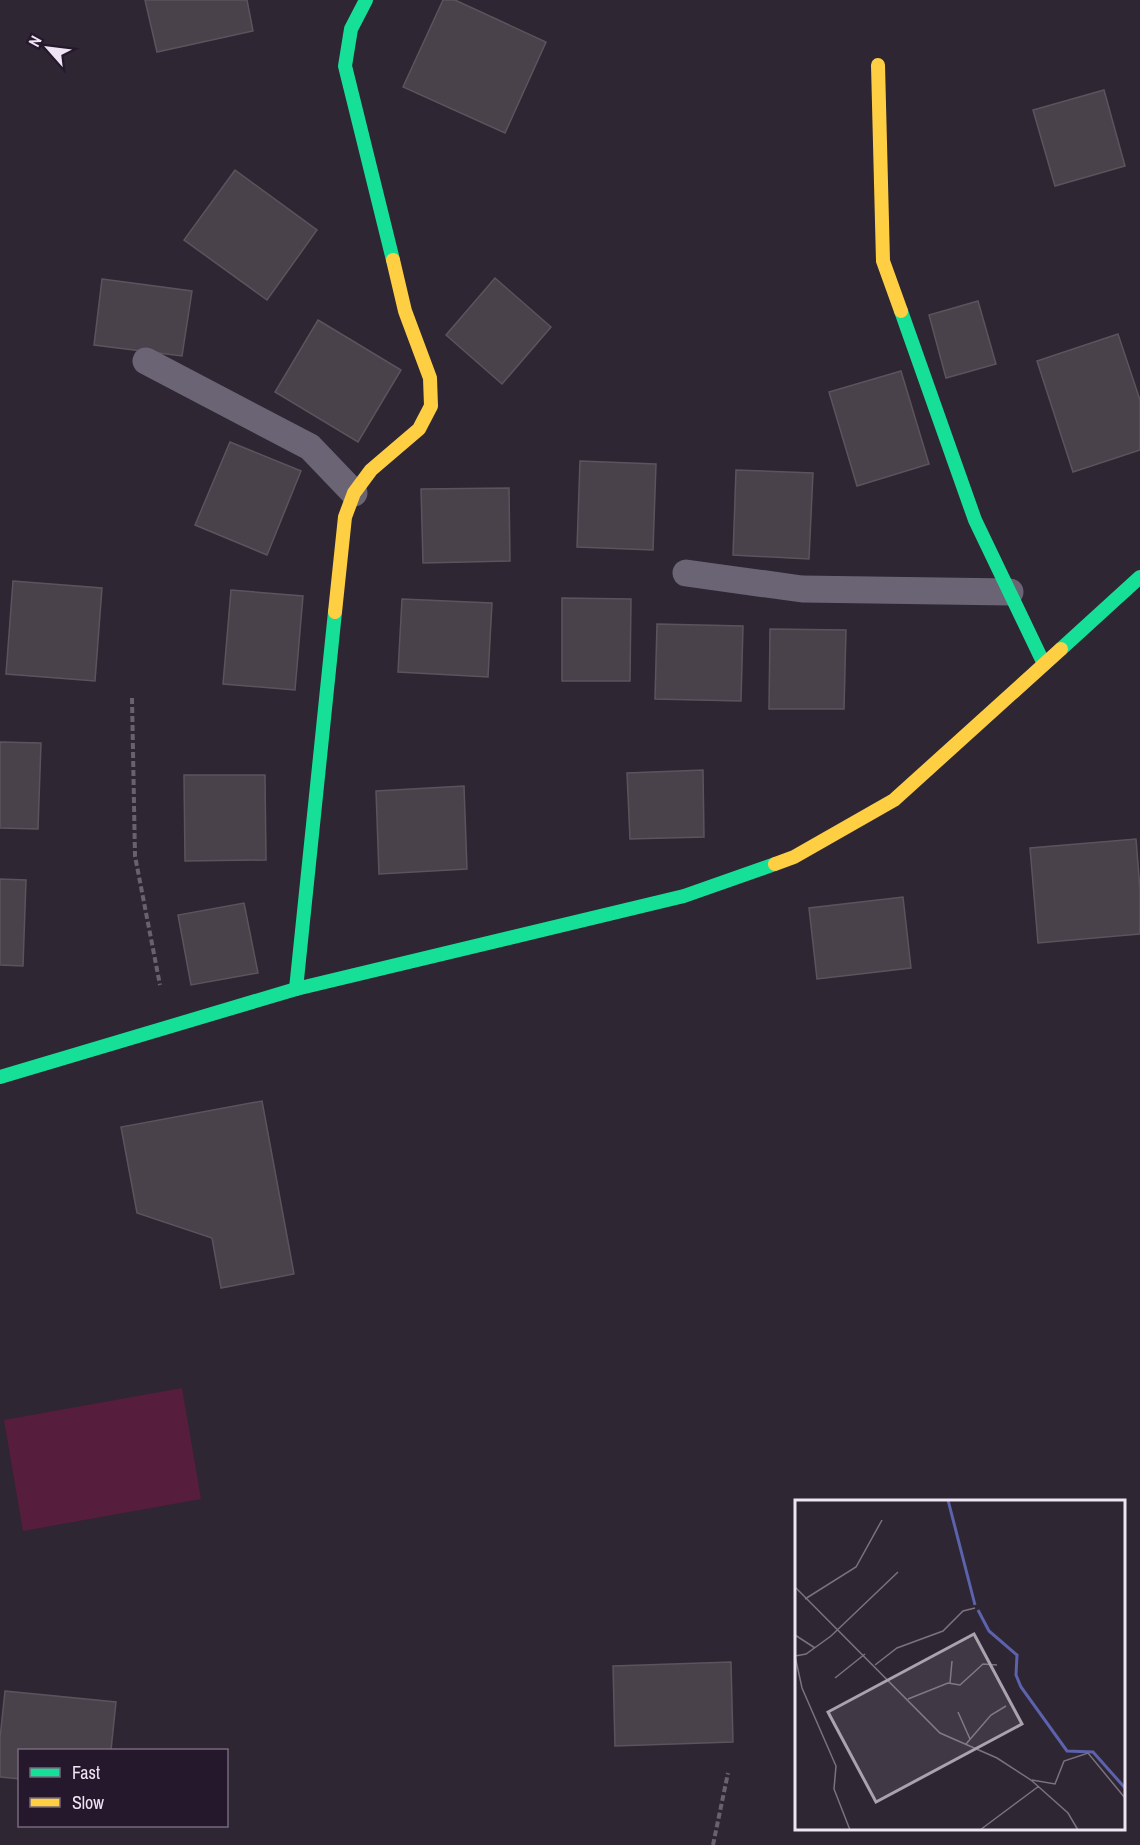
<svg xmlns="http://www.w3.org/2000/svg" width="1140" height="1845" font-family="'Archivo Narrow',sans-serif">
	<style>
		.green { fill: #571d3d }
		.building { fill: #4a424b; stroke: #5c545d; stroke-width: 1.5 }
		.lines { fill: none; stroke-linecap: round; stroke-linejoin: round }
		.path { stroke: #68626f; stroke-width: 4; stroke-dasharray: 6 3; stroke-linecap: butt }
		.lane { stroke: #6a6475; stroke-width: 27 }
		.fast { stroke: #16e098; stroke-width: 14 }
		.slow { stroke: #ffcf43; stroke-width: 14 }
		.inset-river { fill: none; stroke: #5c62ac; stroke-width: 3 }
		.inset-road { fill: none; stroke: #7b727f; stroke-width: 1.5 }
		.view { fill: #aba2af; fill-opacity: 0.15; stroke: #aba2af; stroke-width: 3 }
		.inset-edge { fill: none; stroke: #eee4f3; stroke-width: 3 }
	</style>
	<rect width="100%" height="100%" fill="#2e2632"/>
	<!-- green -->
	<path class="green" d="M182,1388L201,1499L23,1531L4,1420Z"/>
	<!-- building -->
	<g class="building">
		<path d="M145,0H247L253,31L157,52Z"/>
		<path d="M443,0H455L546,42L505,133L403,87Z"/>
		<path d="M1104,90L1125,166L1055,186L1033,110Z"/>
		<path d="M235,170L317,230L267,300L184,240Z"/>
		<path d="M495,278L551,327L502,384L446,335Z"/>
		<path d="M102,279L192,291L182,356L94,345Z"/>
		<path d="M978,301L996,364L946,378L929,315Z"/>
		<path d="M318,320L401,370L358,442L275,392Z"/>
		<path d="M1118,334L1140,400V450L1073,472L1037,361Z"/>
		<path d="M901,371L929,464L857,486L829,392Z"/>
		<path d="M230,442L301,471L267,555L195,525Z"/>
		<path d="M580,461L656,464L653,550L577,547Z"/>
		<path d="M736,470L813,473L809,559L733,555Z"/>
		<path d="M509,488L510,561L423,563L421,489Z"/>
		<path d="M13,581L102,588L95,681L6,674Z"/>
		<path d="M231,590L303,596L295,690L223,684Z"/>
		<path d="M562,598L631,599L630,681H562Z"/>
		<path d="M402,599L492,603L488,677L398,672Z"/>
		<path d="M657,624L743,626L741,701L655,699Z"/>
		<path d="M770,629L846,630L844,709H769Z"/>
		<path d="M0,742L41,743L38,829L0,828Z"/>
		<path d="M703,770L704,837L630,839L627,773Z"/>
		<path d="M184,775H265L266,860L185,861Z"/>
		<path d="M464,786L467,869L379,874L376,791Z"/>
		<path d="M1136,839L1140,890V934L1038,943L1030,848Z"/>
		<path d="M0,879L26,880L23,966L0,965Z"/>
		<path d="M903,897L911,968L817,979L809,908Z"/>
		<path d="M244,903L258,973L191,985L178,915Z"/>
		<path d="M262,1101L294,1274L221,1288L212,1238L137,1213L121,1127Z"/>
		<path d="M731,1662L733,1742L615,1746L613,1666Z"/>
		<path d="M5,1691L116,1702L111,1750H20V1779L0,1777V1738Z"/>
	</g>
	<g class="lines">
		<!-- path -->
		<g class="path">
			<path d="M132,698L135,856L160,985"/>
			<path d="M713,1845L728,1773"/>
		</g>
		<!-- lane -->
		<g class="lane">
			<path d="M146,361L310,447L354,493"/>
			<path d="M686,573L802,589L1010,592"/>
		</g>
		<!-- fast -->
		<g class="fast">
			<path d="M366,0L351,29L345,66L393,260"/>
			<path d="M901,311L975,520L1044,664"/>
			<path d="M1061,649L1140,577"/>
			<path d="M296,989L335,612"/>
			<path d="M0,1077L296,989L684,896L775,864"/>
		</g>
		<!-- slow -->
		<g class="slow">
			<path d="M878,65L883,261L901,311"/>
			<path d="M335,612L345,517L354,493L371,470L419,429L431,406L430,378L405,311L393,260"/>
			<path d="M775,864L794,857L894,800L1061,649"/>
		</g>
	</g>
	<!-- overview -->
	<g transform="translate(795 1500)">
		<rect width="330" height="330" fill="#2e2632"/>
		<path class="inset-river" d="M153,0L180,105M183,110L194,131L222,155L221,175L226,187L272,251L298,252L330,288"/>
		<path class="inset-road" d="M0,87L145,233L202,258L236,280L273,313L283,330M10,99L61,67L87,20M0,135L20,148M0,156L7,188L41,266L39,289L55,330M0,156L11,154L36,136L103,72M80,165L102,148L148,131L168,111L180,108M40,178L70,154M155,183L157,161M113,199L153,183L165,185L188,164L202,165M163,212L175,239M171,244L196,215L211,206M237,280L260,284L269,261L293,253L330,298M185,330L244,286"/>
		<path class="view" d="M179,134L227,224L81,302L33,212Z"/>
		<rect width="330" height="330" class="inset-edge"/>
	</g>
	<!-- legend -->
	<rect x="18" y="1749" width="210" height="78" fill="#25172c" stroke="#75697c" stroke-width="1.5"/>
	<rect x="30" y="1768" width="30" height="9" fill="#16e098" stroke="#75697c" stroke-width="1.5"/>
	<text x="72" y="1779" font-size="18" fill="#eee4f3">Fast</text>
	<rect x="30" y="1798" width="30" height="9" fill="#ffcf43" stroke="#75697c" stroke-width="1.5"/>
	<text x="72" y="1809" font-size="18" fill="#eee4f3">Slow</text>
	<!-- north arrow -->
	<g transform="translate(48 48) rotate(298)" stroke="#25172c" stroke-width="4.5" paint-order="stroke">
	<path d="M0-4.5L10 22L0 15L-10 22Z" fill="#eee4f3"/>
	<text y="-9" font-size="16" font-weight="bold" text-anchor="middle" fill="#eee4f3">N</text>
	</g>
</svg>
